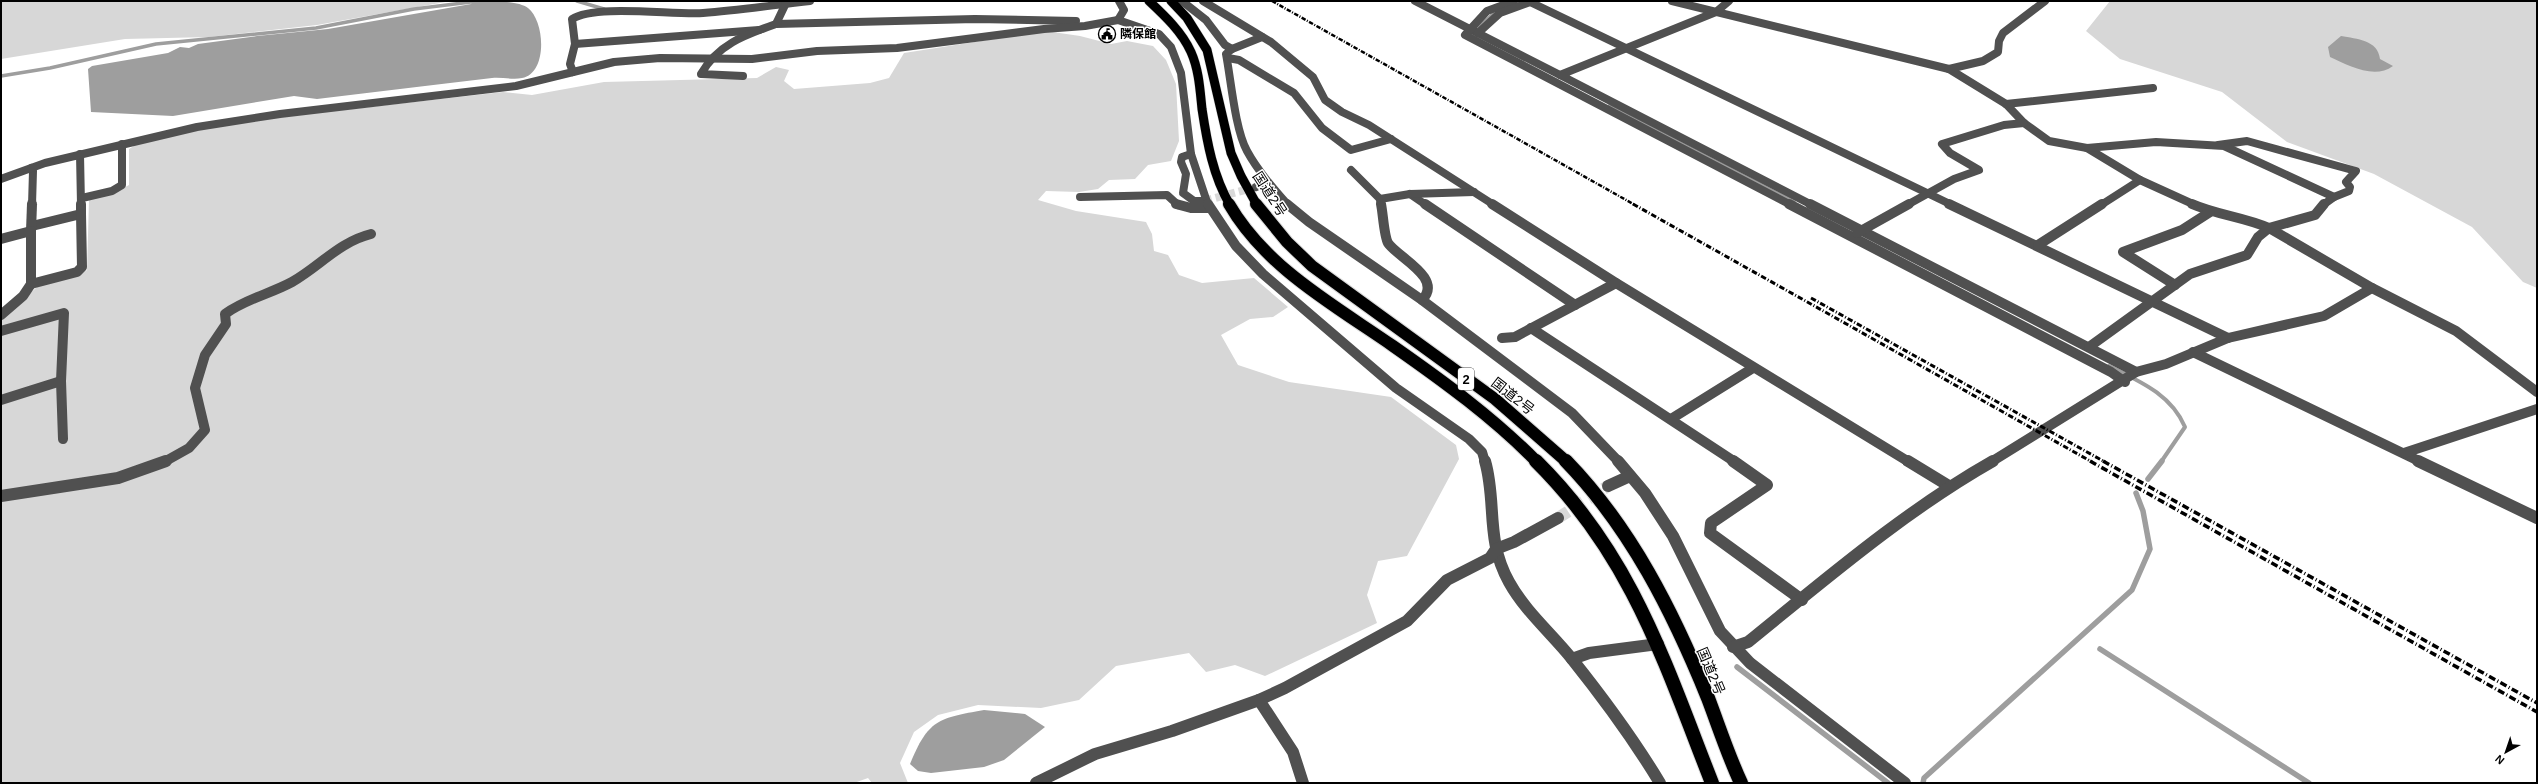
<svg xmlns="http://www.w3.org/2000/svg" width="2538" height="784" font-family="Helvetica,'Noto Sans JP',sans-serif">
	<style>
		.green { fill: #d7d7d7 }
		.water { fill: #9e9e9e }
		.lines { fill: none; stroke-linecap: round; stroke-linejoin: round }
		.stream-far2 { stroke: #9e9e9e; stroke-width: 3.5 }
		.stream-far1 { stroke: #9e9e9e; stroke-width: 4 }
		.stream { stroke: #9e9e9e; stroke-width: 5.5 }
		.minor-tunnel-far1 { stroke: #d9d9d9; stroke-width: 8; stroke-dasharray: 8 4; stroke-linecap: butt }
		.minor-tunnel { stroke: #d9d9d9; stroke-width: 12; stroke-dasharray: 12 6; stroke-linecap: butt }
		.highway-far2-casing { stroke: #dbdbdb; stroke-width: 10 }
		.highway-far1-casing { stroke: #dbdbdb; stroke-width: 14 }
		.highway-casing { stroke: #dbdbdb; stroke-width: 16 }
		.minor-far2 { stroke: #505050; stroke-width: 8 }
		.minor-far1 { stroke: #505050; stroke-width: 10 }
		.minor { stroke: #505050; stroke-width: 12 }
		.highway-far2 { stroke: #000; stroke-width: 9 }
		.highway-far1 { stroke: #000; stroke-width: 12 }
		.highway { stroke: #000; stroke-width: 14 }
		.rail-far2 { stroke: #000; stroke-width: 2.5; stroke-dasharray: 4.5 1.5 1 1.5; stroke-linecap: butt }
		.rail-far1 { stroke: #000; stroke-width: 3; stroke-dasharray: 5.5 2 1 2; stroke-linecap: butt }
		.rail { stroke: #000; stroke-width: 3.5; stroke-dasharray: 7 2.5 1 2.5; stroke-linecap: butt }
		.labels { text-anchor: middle; stroke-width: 3; stroke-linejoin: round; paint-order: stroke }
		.far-poi-label { font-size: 12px; font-weight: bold; fill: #000; stroke: #fff; text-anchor: start }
		.shield { fill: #fff; stroke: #4c4c4c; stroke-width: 1 }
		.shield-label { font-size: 13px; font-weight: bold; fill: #000 }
		.street-label { font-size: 14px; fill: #000; stroke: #fff }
	</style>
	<rect width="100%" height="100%" fill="#fff"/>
	<!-- green -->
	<g class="green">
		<path d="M1,1H451L317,25L209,37L125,39L1,59Z"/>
		<path d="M2110,1H2537V288L2523,282L2472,227L2374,174L2287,142L2222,92L2120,59L2086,31Z"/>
		<path d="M1046,31L1080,36L1111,44L1127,41L1153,46L1166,60L1176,84L1179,141L1171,161L1148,165L1135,179L1109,180L1098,189L1079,192L1046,191L1038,200L1076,211L1146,222L1152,234L1154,251L1168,255L1179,275L1202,283L1254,278L1288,307L1273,317L1250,319L1221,335L1238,365L1289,382L1391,397L1456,445L1459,459L1407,556L1378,561L1367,595L1377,623L1265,676L1235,665L1206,672L1189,653L1116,666L1079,700L1041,708L978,705L938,715L914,732L900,763L908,783H872L868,778L854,783H1V320L38,286L79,276L87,270L89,200L116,192L129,185V149L142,141L237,122L503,92L532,95L604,82L757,78L776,67L789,70L784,81L794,89L870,83L889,78L904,53Z"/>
	</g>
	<!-- water -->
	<g class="water">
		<path d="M473,1C488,1 517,0 528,8C545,21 548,73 522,78C513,80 502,77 492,78C433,85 375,92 317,99L294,96L173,116L91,112L88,69L92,66L168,53L180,47L189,48L198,44L257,36L328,29L471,4Z"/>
		<path d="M2341,36C2357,39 2378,40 2380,59L2393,66C2374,80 2348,65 2330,57L2328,47Z"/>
		<path d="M984,710L1025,714L1045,727L1004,760L984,767L931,773L918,771L910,764C928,720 938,718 984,710Z"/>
	</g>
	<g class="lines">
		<!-- stream-far2 -->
		<g class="stream-far2">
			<path d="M577,1L604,9"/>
			<path d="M1477,29L1496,11"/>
			<path d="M1,76L50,68L156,44L316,28L414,9L479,1"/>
			<path d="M1609,106L1794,202"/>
		</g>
		<!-- stream-far1 -->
		<path class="stream-far1" d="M2109,366C2139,381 2171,394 2185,427L2161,462"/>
		<!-- stream -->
		<g class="stream">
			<path d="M2148,479L2162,461"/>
			<path d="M2100,649L2309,783"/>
			<path d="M1737,667L1888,783"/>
			<path d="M1923,783L1924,778L2132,590L2150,549L2143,511L2136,493"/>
		</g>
		<!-- minor-tunnel-far1 -->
		<path class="minor-tunnel-far1" d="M1204,201L1256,187"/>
		<!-- minor-tunnel -->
		<path class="minor-tunnel" d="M1558,518L1608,486"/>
		<!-- highway-far2 casing -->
		<g class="highway-far2-casing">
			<g id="highway-far2">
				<path d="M1149,1C1165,16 1182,32 1191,52C1199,70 1200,90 1202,109C1207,142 1213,176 1230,205"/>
				<path d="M1171,1L1187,18L1207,50L1231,153L1241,176L1257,205"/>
			</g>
		</g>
		<!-- highway-far1 casing -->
		<g class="highway-far1-casing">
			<g id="highway-far1">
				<path d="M1229,204C1266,268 1334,305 1393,346C1443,381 1494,418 1537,462"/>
				<path d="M1256,204L1287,242L1312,266L1495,399L1567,462"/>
			</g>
		</g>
		<!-- highway casing -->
		<g class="highway-casing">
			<g id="highway">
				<path d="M1536,461C1632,556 1664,661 1712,783"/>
				<path d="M1566,461C1631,528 1673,612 1708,698C1719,727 1728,755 1741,783"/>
			</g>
		</g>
		<!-- minor-far2 -->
		<g class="minor-far2">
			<path d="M1119,1L1124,10L1118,20L1159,34L1171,47L1181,73L1191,154L1208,205"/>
			<path d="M1182,1L1206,20L1225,45L1232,49L1226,54C1231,80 1235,129 1247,151C1258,171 1273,188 1288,205"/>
			<path d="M1203,1L1271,42L1313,77L1325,100L1342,112L1369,125L1494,205"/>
			<path d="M1415,1L1560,75"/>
			<path d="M1514,1L1487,11L1465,35L1791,205"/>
			<path d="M1672,1L1949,69L2006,104L2024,123L2049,141L2087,148L2140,180L2195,205"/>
			<path d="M1729,1L1716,12L1560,75L1812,205"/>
			<path d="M1530,2L1952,205"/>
			<path d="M776,24L975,19L1076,21"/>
			<path d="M1478,33L1500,13L1533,1"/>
			<path d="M575,44L759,30"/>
			<path d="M1232,49L1262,37"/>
			<path d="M1228,58L1239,60L1294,93L1322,128L1351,150L1391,139"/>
			<path d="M1949,69L1983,61L1998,52L1999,41L2003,33L2045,1"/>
			<path d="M573,72L570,64L575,44L572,19C595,4 672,15 703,13C739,10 774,5 810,1"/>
			<path d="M743,76L701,74C718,44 745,35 776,24L786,3"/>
			<path d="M2006,104L2153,88"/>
			<path d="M2218,145L2247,141L2356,171L2346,182L2350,187L2349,191L2334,197L2323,205"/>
			<path d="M2087,148L2156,142L2224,146L2334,197"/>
			<path d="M80,154L81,205"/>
			<path d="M1191,154L1182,157L1181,162L1186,174L1183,193L1194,201H1204"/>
			<path d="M31,168L33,171L32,205"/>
			<path d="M1351,170L1380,199L1381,205"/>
			<path d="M1,179L45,163L197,127L280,114L516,86L614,62L660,58L752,59L817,51L897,48L1044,29L1085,26L1118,20"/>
			<path d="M1256,187L1267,182"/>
			<path d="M1410,194L1426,205"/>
			<path d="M1080,197L1167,195L1178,205"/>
			<path d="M82,198L112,191L122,185V144"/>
			<path d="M1380,199L1410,194L1474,192"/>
			<path d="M1907,205L1954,179L1979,170L1950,153L1942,144L2004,125L2024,123"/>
			<path d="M2101,205L2140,180"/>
		</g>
		<!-- minor-far1 -->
		<g class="minor-far1">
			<path d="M1176,204L1191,208H1209"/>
			<path d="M1208,204L1236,246L1263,274L1396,388L1469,439L1482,452L1485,462"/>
			<path d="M1287,204L1309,222L1422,300L1572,413L1619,462"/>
			<path d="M1381,204C1383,213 1384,236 1388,243C1397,257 1444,278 1422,300"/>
			<path d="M1425,204L1575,305"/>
			<path d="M1492,204L1616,283L1909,462"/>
			<path d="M1789,204L2111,372L2125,382"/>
			<path d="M1810,204L2136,372"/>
			<path d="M1949,204L2228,338"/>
			<path d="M2192,204C2217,215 2244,217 2269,228L2372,288L2456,331L2537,392"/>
			<path d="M32,226L81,214V204"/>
			<path d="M31,231L32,204"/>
			<path d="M1857,233L1909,204"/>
			<path d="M1,239L31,231V284L23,296L1,315"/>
			<path d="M2038,245L2102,204"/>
			<path d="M31,284L77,272L82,267L81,214"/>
			<path d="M2175,285L2123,252L2182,230L2210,212"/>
			<path d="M1531,328L1735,462"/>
			<path d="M1,331L64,313L61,381"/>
			<path d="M1502,338L1515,337L1616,283"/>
			<path d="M2089,347L2190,274L2247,255L2258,237L2269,228L2315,215L2324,204"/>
			<path d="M2193,352L2421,462"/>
			<path d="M1,400L61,381L63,439"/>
			<path d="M1671,419L1753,368"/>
			<path d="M2404,453L2537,409"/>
			<path d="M164,462L189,448L205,430L195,388L205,355L226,324L225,314C245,299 270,294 292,282C320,266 339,242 371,234"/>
			<path d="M1991,462L2136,372L2166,364L2228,338L2324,316L2372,288"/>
		</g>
		<!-- minor -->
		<g class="minor">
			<path d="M1485,461C1497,502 1485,539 1509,582C1525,611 1552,634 1572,659C1604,699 1634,740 1660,783"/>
			<path d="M1618,461L1645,493L1673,536L1720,631L1750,663L1905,783"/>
			<path d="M1733,461L1767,485L1711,523L1710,533L1802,600"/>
			<path d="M1908,461L1949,486"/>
			<path d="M2418,461L2537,518"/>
			<path d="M1608,486L1630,476"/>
			<path d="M1,496L118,478L166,461"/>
			<path d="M1733,647L1748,642C1827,578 1905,511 1993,461"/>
			<path d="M1572,659L1589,653L1658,644"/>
			<path d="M1259,700L1293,752L1303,783"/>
			<path d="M1036,783L1095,754L1172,731L1259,700L1285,688L1407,621L1447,580L1490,558L1496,549L1514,542L1558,518"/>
		</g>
		<!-- highway-far2 -->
		<use href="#highway-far2" class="highway-far2"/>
		<!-- highway-far1 -->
		<use href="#highway-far1" class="highway-far1"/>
		<!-- highway -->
		<use href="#highway" class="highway"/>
		<!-- rail-far2 -->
		<path class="rail-far2" d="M1272,1L1635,205"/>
		<!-- rail-far1 -->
		<g class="rail-far1">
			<path d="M1633,204L2092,462"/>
			<path d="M1811,298L2105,462"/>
		</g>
		<!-- rail -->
		<g class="rail">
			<path d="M2090,461L2537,712"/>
			<path d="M2103,461L2537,703"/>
		</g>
	</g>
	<!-- icons -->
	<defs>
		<g id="civic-ring" transform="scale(0.9)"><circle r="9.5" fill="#fff" stroke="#000" stroke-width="1.5"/><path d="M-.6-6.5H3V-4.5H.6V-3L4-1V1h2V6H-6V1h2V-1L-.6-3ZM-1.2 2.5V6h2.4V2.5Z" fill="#000"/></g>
	</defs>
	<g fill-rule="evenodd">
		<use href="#civic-ring" x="1107" y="34"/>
	</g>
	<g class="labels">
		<!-- far-poi labels -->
		<g class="far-poi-label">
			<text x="1120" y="38">隣保館</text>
		</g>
		<!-- shield labels -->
		<rect class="shield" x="1458" y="368" width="16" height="22" rx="3"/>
		<g class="shield-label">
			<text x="1466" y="384">2</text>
		</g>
		<!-- street labels -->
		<g class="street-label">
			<text transform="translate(1270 194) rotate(57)" y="5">国道2号</text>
			<text transform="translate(1513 396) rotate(38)" y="5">国道2号</text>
			<text transform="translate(1711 671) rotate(67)" y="5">国道2号</text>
		</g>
	</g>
	<!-- border -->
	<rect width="2538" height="784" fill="none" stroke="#000000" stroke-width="4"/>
	<!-- north arrow -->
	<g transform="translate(2506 752) rotate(220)" stroke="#ffffff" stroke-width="3" paint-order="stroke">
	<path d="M0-3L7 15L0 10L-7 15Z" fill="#000000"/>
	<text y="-6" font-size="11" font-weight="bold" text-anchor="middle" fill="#000000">N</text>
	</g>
</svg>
